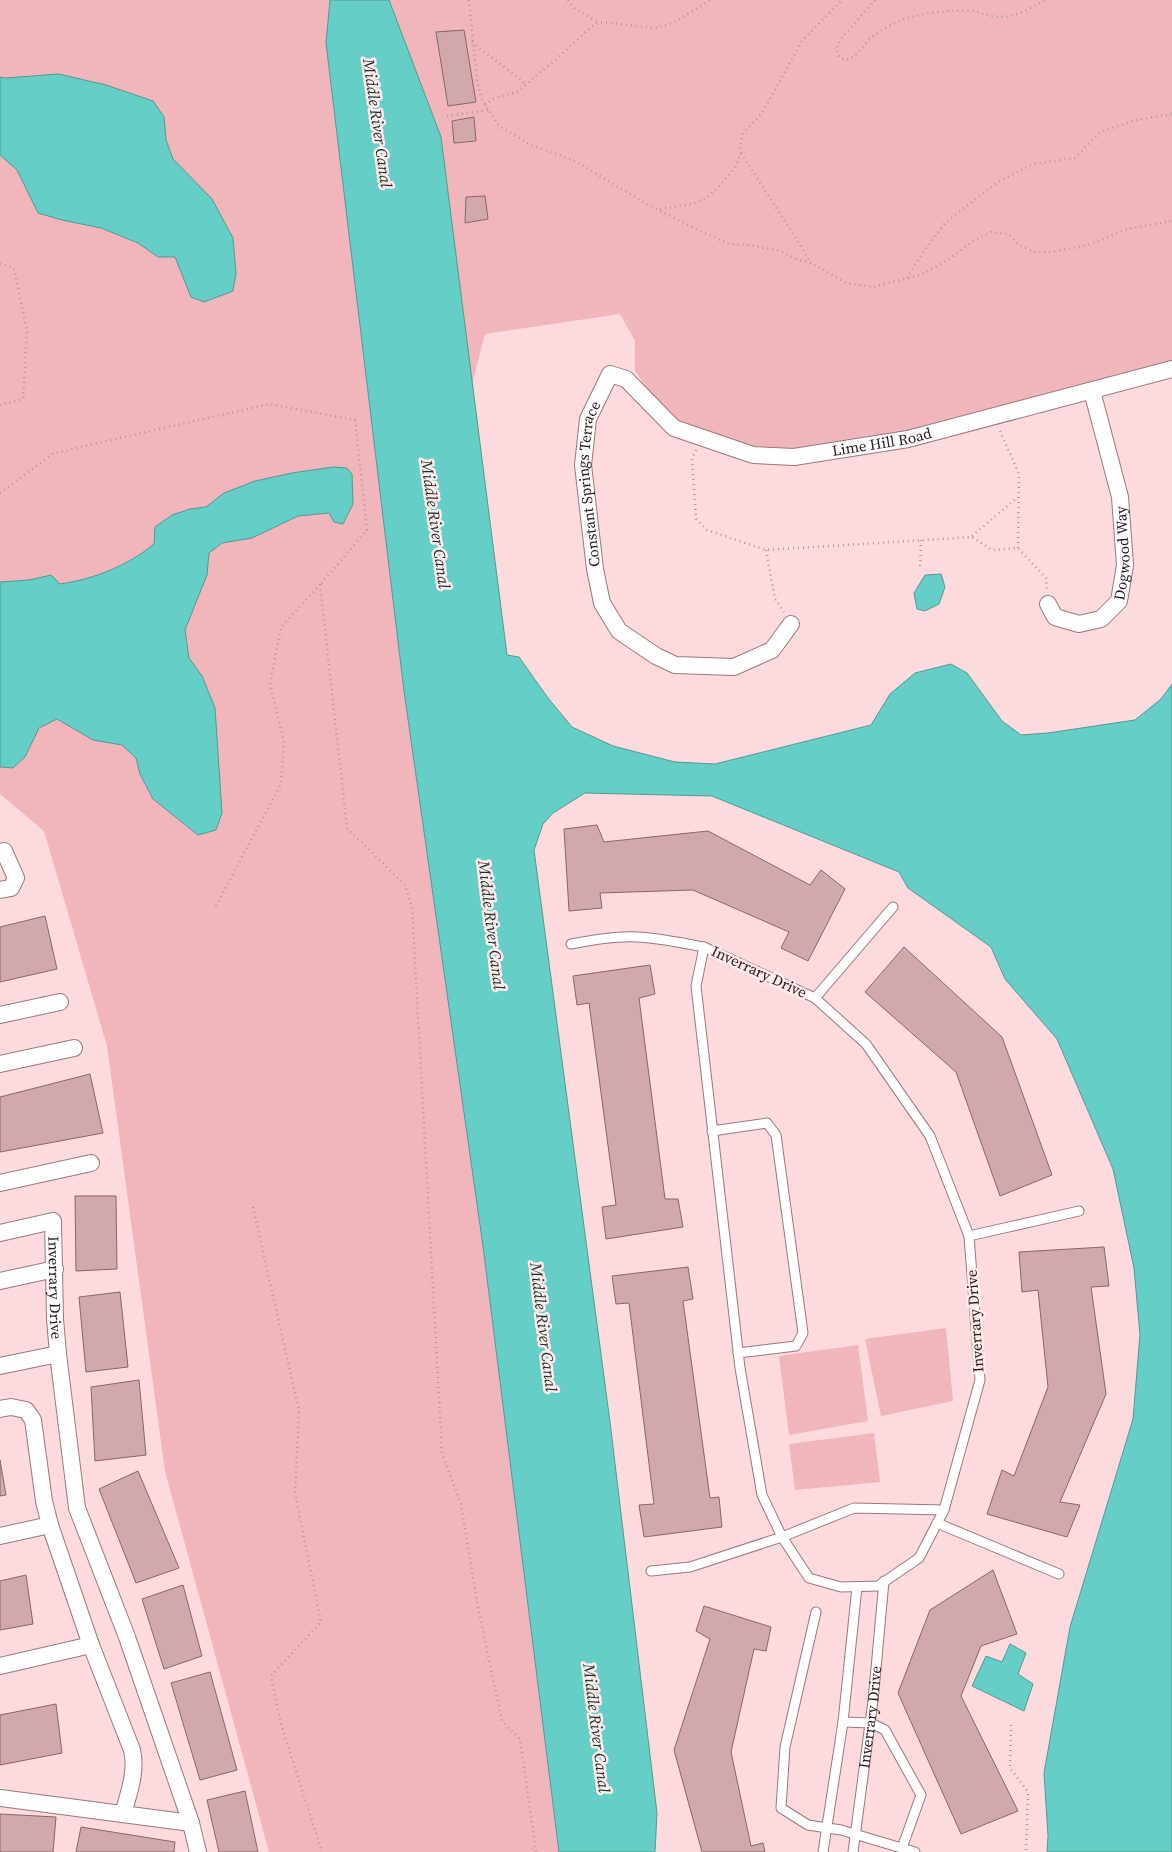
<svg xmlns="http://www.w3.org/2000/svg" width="1172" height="1852" font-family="'Source Serif 4',serif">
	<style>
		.green { fill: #f0b6bb }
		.water { fill: #64cec7; stroke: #539894 }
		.building { fill: #d1a9ac; stroke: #896468 }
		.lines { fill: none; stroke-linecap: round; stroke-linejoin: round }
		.service-casing { stroke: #9c777a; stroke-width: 11 }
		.minor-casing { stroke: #9c777a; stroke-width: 18 }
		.path { stroke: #b29799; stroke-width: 2.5; stroke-dasharray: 1 4; stroke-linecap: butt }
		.service { stroke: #fff; stroke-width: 9 }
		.minor { stroke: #fff; stroke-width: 16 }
		.labels { text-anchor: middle; stroke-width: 5; stroke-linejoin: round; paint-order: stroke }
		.street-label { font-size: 15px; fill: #2a1b1d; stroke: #feeced }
		.water-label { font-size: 16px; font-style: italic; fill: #1a2e2c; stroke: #feeced }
	</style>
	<rect width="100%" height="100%" fill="#fcdadd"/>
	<!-- green -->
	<g class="green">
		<path d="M0,0H330L326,43L404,691L483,1246L559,1852H269L165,1471L107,1046L44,831L0,794Z"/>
		<path d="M389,0H1172V369L1092,391L794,457L674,428L635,371V341L620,314L485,334L472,384L441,137Z"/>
		<path d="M946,1328L953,1401L881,1416L865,1339Z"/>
		<path d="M858,1345L868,1421L789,1435L779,1356Z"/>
		<path d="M874,1433L880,1482L795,1490L789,1444Z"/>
	</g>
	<!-- water -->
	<g class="water">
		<path d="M330,0H389L441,137L507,655L519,657L548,698L572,727L613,746L675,762L715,764L871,725L890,694L915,673L951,664L967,673L1002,721L1021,735L1048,733L1135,720L1161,699L1172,684V1852H1047L1048,1836L1044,1773L1070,1627L1133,1419L1140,1335L1134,1268L1113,1169L1057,1039L1005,979L991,947L908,888L899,872L712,796L585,793L553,813L543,824L534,850L610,1422L657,1813L655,1852H559L483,1246L404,691L326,43Z"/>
		<path d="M59,74L106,85L153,101L164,117L166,140L173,159L212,199L233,238L236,273L233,291L204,302L191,297L175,257H158L138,243L101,228L62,220L38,213L17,170L0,155V77L5,78Z"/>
		<path d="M333,467L347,468L352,474L353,504L343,524L334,522L329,513L298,516L252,538L222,543L209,553L207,575L185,630L189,658L202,676L215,708L222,813L216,830L198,835L153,799L140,774L136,758L122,745L93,740L57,719L39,728L25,757L13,768L0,767V582L29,580L51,575L60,584C94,579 127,566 154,544L155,527L172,515L190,509L206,507L224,493L255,481L292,473Z"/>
		<path d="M941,574L945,587L939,604L925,611L917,609L914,593L925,575Z"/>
		<path d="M1010,1644L1026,1653L1018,1674L1033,1684L1024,1711L972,1686L986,1656L1002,1662Z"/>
	</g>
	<!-- building -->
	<g class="building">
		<path d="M464,30L476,102L448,106L436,32Z"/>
		<path d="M474,117L476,141L454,143L452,121Z"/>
		<path d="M485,196L488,219L465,223L466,197Z"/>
		<path d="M597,825L604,842L708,831L810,885L821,870L845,889L808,961L781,948L789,932L693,890L600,893L602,908L569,911L564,829Z"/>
		<path d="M45,916L57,969L0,982V927Z"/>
		<path d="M904,947L1002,1037L1052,1175L1000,1196L956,1072L865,992Z"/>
		<path d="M650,965L655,994L639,998L665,1199H678L683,1227L606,1239L602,1207L616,1205L589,1003L577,1005L573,976Z"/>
		<path d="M90,1074L103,1133L0,1152V1097Z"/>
		<path d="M75,1196H116L117,1269L76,1271Z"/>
		<path d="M1104,1247L1109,1286L1091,1287L1106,1394L1060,1502L1080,1505L1067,1537L987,1514L1002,1470L1014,1476L1048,1387L1038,1290L1022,1292L1019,1252Z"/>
		<path d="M688,1267L693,1299L683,1301L710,1498L719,1497L722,1527L644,1537L639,1505L654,1504L629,1303L616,1304L612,1276Z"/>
		<path d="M120,1292L128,1367L86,1372L79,1297Z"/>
		<path d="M139,1380L146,1455L95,1461L91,1387Z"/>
		<path d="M0,1460L6,1495L0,1496Z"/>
		<path d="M138,1471L179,1568L136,1583L99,1489Z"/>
		<path d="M993,1570L1017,1634L981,1646L961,1696L1018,1811L961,1834L898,1693L930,1610Z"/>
		<path d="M26,1575L33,1624L0,1630V1581Z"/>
		<path d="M183,1585L202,1656L164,1669L142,1599Z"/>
		<path d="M704,1606L771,1627L766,1651L754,1649L731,1752L751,1846L763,1843L765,1852H702L674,1750L710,1639L696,1631Z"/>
		<path d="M210,1672L237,1770L200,1780L171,1683Z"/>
		<path d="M56,1704L62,1753L0,1765V1715Z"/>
		<path d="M245,1791L258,1852H219L207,1800Z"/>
		<path d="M0,1814L56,1817L53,1852H0Z"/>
		<path d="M81,1827L175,1842L174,1852H76Z"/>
	</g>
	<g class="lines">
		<!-- service casing -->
		<g class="service-casing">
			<g id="service">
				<path d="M571,944C593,940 615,936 637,937C660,938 682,943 704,947"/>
				<path d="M704,947L815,998L866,1044L930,1136L969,1236L980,1380L944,1510L919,1558L878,1586L841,1587L809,1578L782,1537L762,1495L740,1368L696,986Z"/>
				<path d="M815,998L893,907"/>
				<path d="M712,1131L767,1123L776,1135L803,1333L796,1346L738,1353"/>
				<path d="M969,1236L1079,1211"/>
				<path d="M937,1523L1059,1574"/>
				<path d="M651,1571L690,1567L782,1537L854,1508L944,1510"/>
				<path d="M816,1612L785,1747L781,1808L808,1825L841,1830L915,1852"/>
				<path d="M843,1722L871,1723L885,1730L921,1795L902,1848"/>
				<path d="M823,1852L843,1722L857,1587"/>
				<path id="s1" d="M853,1852L873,1701L884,1581"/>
			</g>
		</g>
		<!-- minor casing -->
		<g class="minor-casing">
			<g id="minor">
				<path id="s2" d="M1048,604L1055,617L1079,624L1101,619L1119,601L1125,565L1120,497L1092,391"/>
				<path id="s3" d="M791,624L772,650L734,667L675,665L656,656L619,631L602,603L595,569L583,465L588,419L610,374L626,379L674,428L753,455L794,457L908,439L1172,369"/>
				<path d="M0,852L4,851L16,878L11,888L0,890"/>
				<path d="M0,1015L60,1002"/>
				<path d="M0,1064L74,1048"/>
				<path d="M0,1183L91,1163"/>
				<path id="s4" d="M0,1233L53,1221L55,1319L58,1354"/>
				<path d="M0,1281L55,1269"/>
				<path d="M0,1366L58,1354L77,1508L127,1637L191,1823L0,1798"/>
				<path d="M0,1409L11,1407L26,1410L33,1420L44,1501L50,1525L91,1645L132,1750C137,1772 129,1792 123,1814"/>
				<path d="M0,1536L50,1525"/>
				<path d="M0,1666L91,1645"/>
				<path d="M191,1823L198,1852"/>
			</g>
		</g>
		<!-- path -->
		<g class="path">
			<path d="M469,0L477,81L482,100L499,126L531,145L575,161L645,203L696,229L729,244L749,245L780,251L796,259L811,263L847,283L873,287L920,275L948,260L973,241L991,232L1008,234L1018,244L1034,252H1051L1088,245L1127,229L1172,221"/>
			<path d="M568,0L575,9L599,22"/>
			<path d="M875,0L841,39L836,49L839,56L844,60C857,59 860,48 869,40C879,31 890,25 902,20C920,13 954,9 973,11C984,13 992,18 1003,17C1018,16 1033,7 1045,0"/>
			<path d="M472,42L526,84"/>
			<path d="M485,105L495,98L517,92L562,54L591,27L599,22L656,28L673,23L711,0"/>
			<path d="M447,116L488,110"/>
			<path d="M741,153L797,240L811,263"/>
			<path d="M660,209L692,204L707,198L722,183L736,166L741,153L740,146L743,133L762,113L802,41L842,0"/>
			<path d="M0,264L14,268L27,331L23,399L0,405"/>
			<path d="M907,278L921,255L946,222L998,182L1033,164L1075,158L1100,132L1136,120L1172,114"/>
			<path d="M1000,431L1019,474L1018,548"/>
			<path d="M696,450L692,458L696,519L707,530L766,550L972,537L992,550L1018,548L1046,578L1047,590"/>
			<path d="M0,493L54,453L269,404L355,420L367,530L320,585"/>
			<path d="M972,536L1018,497"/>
			<path d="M766,550L775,599L784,612"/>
			<path d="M920,566L921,540"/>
			<path d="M216,906L281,784L284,742L270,685L281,627L320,585L347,828L405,885L412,907L442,1453L461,1504L478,1607L502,1721L520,1739L536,1852"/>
			<path d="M253,1207L299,1411L295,1493L321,1622L271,1676L281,1724L322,1852"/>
			<path d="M1011,1725L1010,1768L1028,1792L1026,1852"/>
		</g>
		<!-- service -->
		<use href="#service" class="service"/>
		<!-- minor -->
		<use href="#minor" class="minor"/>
	</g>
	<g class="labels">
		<!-- street labels -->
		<g class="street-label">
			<text dy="5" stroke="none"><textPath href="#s3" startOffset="766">Lime Hill Road</textPath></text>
			<text dy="5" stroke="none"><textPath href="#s3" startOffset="352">Constant Springs Terrace</textPath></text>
			<text dy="5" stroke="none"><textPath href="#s2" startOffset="136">Dogwood Way</textPath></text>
			<text transform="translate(759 972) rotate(25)" y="5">Inverrary Drive</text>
			<text dy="5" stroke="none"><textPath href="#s4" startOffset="121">Inverrary Drive</textPath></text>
			<text transform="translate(975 1321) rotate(-94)" y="5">Inverrary Drive</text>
			<text dy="5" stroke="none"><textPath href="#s1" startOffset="136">Inverrary Drive</textPath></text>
		</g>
		<!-- water labels -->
		<g class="water-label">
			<text transform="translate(378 123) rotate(82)" y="6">Middle River Canal</text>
			<text transform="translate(436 524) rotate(82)" y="6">Middle River Canal</text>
			<text transform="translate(492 925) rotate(83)" y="6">Middle River Canal</text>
			<text transform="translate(544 1327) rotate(83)" y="6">Middle River Canal</text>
			<text transform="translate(597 1728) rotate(83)" y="6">Middle River Canal</text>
		</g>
	</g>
</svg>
